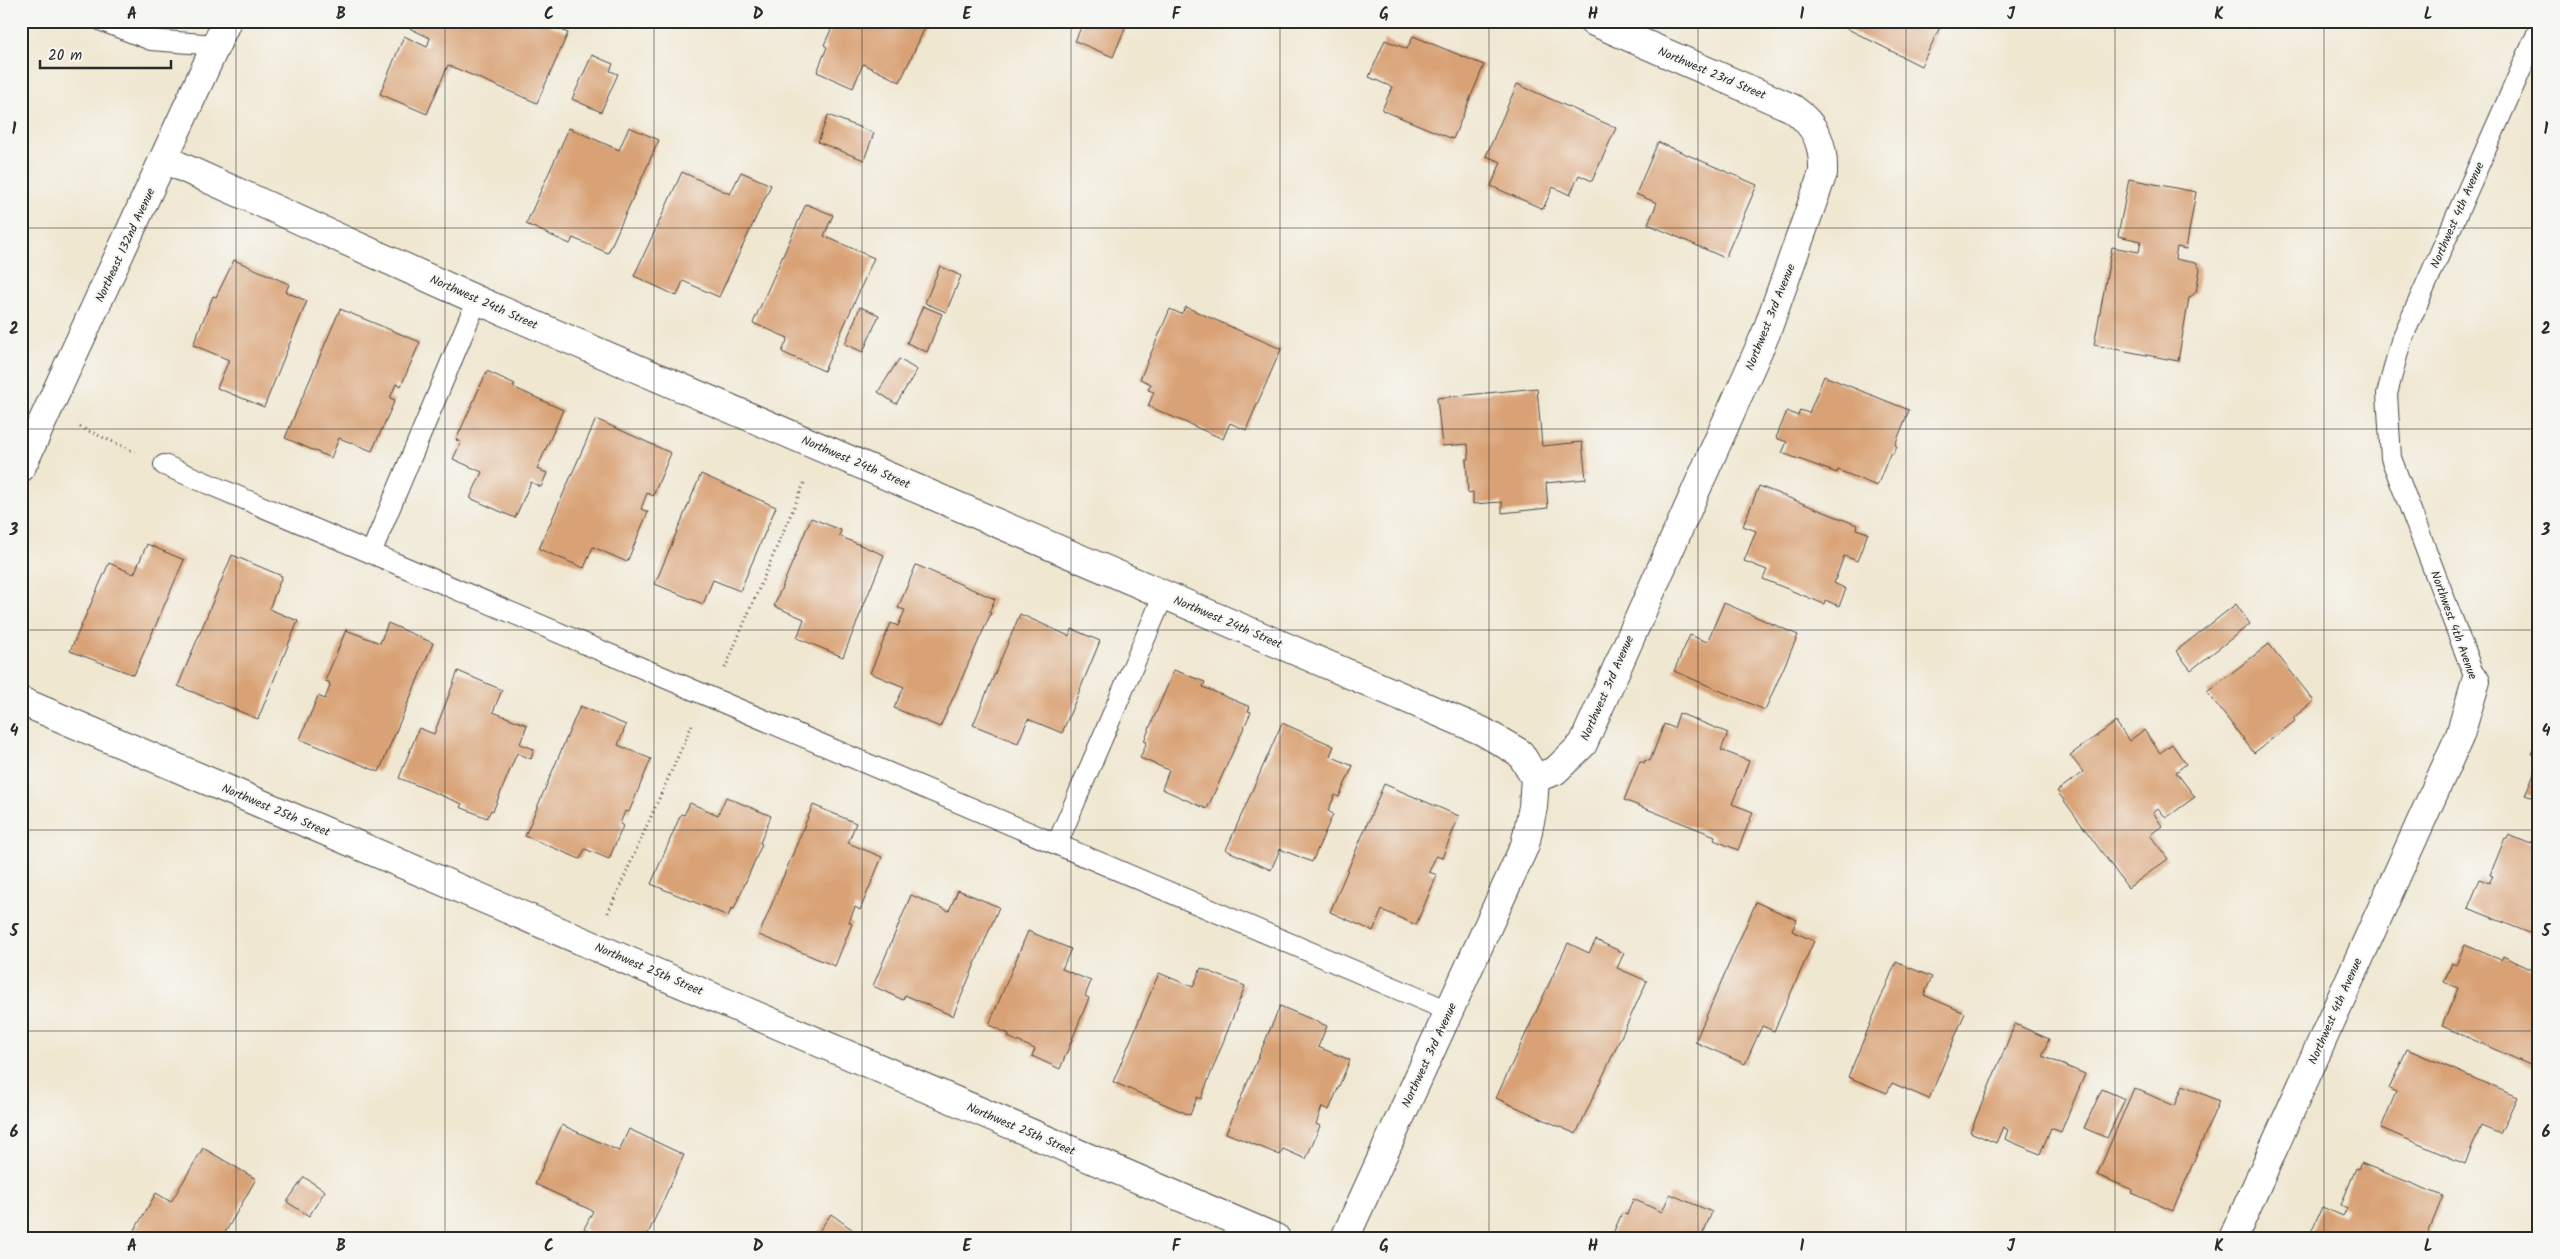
<svg xmlns="http://www.w3.org/2000/svg" width="2560" height="1259" font-family="Kalam,sans-serif">
	<style>
		.building { fill: #d9a276 }
		.lines { fill: none; stroke-linecap: round; stroke-linejoin: round }
		.lane-casing { stroke: #494744; stroke-width: 22 }
		.street-casing { stroke: #494744; stroke-width: 30 }
		.secondary-casing { stroke: #494744; stroke-width: 30 }
		.path { stroke: #494744; stroke-width: 3; stroke-dasharray: 1 4; stroke-linecap: butt }
		.lane { stroke: #fff; stroke-width: 20 }
		.street { stroke: #fff; stroke-width: 28 }
		.secondary { stroke: #fff; stroke-width: 28 }
		.grid { fill: none; stroke: #2b2b2b; stroke-width: 1; stroke-opacity: 0.55 }
		.labels { text-anchor: middle; stroke-width: 4; stroke-linejoin: round; paint-order: stroke }
		.street-label { font-size: 12px; fill: #2b2b2b; stroke: #f6f6f2 }
		.neatline { fill: none; stroke: #2b2b2b; stroke-width: 2 }
		.grid-label { font-size: 16px; text-anchor: middle; font-weight: bold; fill: #2b2b2b }
	</style>
	<rect width="100%" height="100%" fill="#f6f6f2"/>
	<filter id="ink" filterUnits="userSpaceOnUse"><feTurbulence type="fractalNoise" baseFrequency=".02" numOctaves="2"/><feDisplacementMap in="SourceGraphic" scale="10" xChannelSelector="R" yChannelSelector="G"/><feConvolveMatrix kernelMatrix="1 2 1 2 8 2 1 2 1" color-interpolation-filters="sRGB"/></filter>
	<filter id="wash" filterUnits="userSpaceOnUse"><feTurbulence type="fractalNoise" baseFrequency=".0096" numOctaves="4" result="noise"/><feDisplacementMap in="SourceGraphic" scale="20" xChannelSelector="R" yChannelSelector="G"/><feGaussianBlur stdDeviation="1.12" result="paint"/><feColorMatrix in="noise" values="0 0 0 0 0 0 0 0 0 0 0 0 0 0 0 0 0 1.4 0 .05"/><feComposite in="paint" operator="in"/></filter>
	<g filter="url(#wash)">
		<rect width="100%" height="100%" fill="#f0e7d1"/>
		<g id="blocks">
			<!-- building -->
			<g class="building">
				<path d="M405,21H541L568,33L537,103L448,65L427,114L380,94L404,36L427,47L430,38L403,25Z"/>
				<path d="M835,21H928L900,82L863,64L853,88L817,72L827,47L824,45Z"/>
				<path d="M1084,21H1128L1113,57L1075,41Z"/>
				<path d="M1832,21H1943L1921,66Z"/>
				<path d="M1413,36L1484,65L1453,139L1382,110L1392,87L1369,77L1385,40L1407,49Z"/>
				<path d="M592,55L613,64L610,71L618,74L601,112L572,99Z"/>
				<path d="M1517,84L1616,128L1592,181L1579,175L1570,195L1553,187L1543,209L1491,186L1501,162L1486,156Z"/>
				<path d="M828,115L874,133L864,160L818,142Z"/>
				<path d="M629,127L659,140L608,253L573,238L570,244L526,224L569,128L619,150Z"/>
				<path d="M1658,142L1757,185L1725,258L1648,224L1657,203L1636,194Z"/>
				<path d="M682,172L730,194L741,172L771,185L719,297L683,281L677,296L634,276Z"/>
				<path d="M2129,179L2196,192L2186,249L2177,247L2175,259L2196,263L2200,269L2196,292L2189,298L2178,361L2094,345L2112,247L2139,252L2141,241L2118,236Z"/>
				<path d="M806,204L833,215L824,236L874,258L824,371L782,352L788,338L753,323Z"/>
				<path d="M234,260L289,284L286,292L307,301L264,407L217,388L229,360L193,345L213,296L216,297Z"/>
				<path d="M940,266L961,276L946,312L925,303Z"/>
				<path d="M923,306L942,314L927,352L907,343Z"/>
				<path d="M860,307L879,315L863,352L845,344Z"/>
				<path d="M1186,307L1281,349L1246,430L1230,423L1223,439L1148,406L1154,392L1148,390L1151,384L1140,379L1170,309L1181,314Z"/>
				<path d="M340,309L420,342L401,386L396,384L390,398L395,400L372,451L339,438L331,458L285,438Z"/>
				<path d="M899,359L917,370L896,404L878,392Z"/>
				<path d="M487,371L515,384L513,387L563,410L537,469L547,473L541,487L531,482L515,518L470,498L482,472L453,459L461,442L456,440Z"/>
				<path d="M1824,376L1909,410L1895,445L1897,446L1893,454H1890L1877,486L1838,470L1837,473L1782,453L1787,442L1776,438L1787,411L1798,416L1800,410L1809,413Z"/>
				<path d="M1537,388L1542,446L1582,442L1586,479L1546,483L1548,508L1502,513V502L1473,504V492L1468,493L1466,459H1469L1468,444L1442,446L1437,398Z"/>
				<path d="M596,419L671,453L653,496L647,493L641,509L648,512L627,562L593,547L584,568L539,549Z"/>
				<path d="M701,474L776,507L740,591L713,580L703,604L655,584Z"/>
				<path d="M1759,486L1857,525L1856,529L1868,533L1857,561L1844,556L1834,583L1846,589L1839,606L1825,600L1824,604L1763,579L1767,570L1744,561L1756,531L1743,526Z"/>
				<path d="M811,518L841,530L839,536L884,555L843,657L797,638L804,619L774,606Z"/>
				<path d="M147,544L184,560L134,675L70,651L109,563L134,574Z"/>
				<path d="M232,555L282,576L269,609L298,621L258,719L178,686Z"/>
				<path d="M916,565L995,599L989,612L991,613L940,727L894,708L904,687L870,673L891,623L898,626L905,610L898,608Z"/>
				<path d="M1724,603L1798,635L1765,710L1674,671L1690,635L1707,642Z"/>
				<path d="M2236,604L2250,624L2191,670L2176,651Z"/>
				<path d="M1020,614L1069,636L1072,629L1100,641L1062,733L1028,719L1018,743L973,725Z"/>
				<path d="M388,623L433,643L379,772L300,739L318,696L325,699L330,686L329,682L325,681L346,630L380,643Z"/>
				<path d="M2269,644L2314,701L2293,718L2295,721L2254,753L2207,692Z"/>
				<path d="M1174,670L1205,682L1203,687L1250,707L1248,711L1251,712L1207,809L1162,789L1169,770L1140,758L1147,742L1144,741Z"/>
				<path d="M458,671L502,690L493,712L527,725L520,744L534,749L531,759L517,753L493,811L491,810L487,818L460,807L462,804L399,778L419,728L434,734Z"/>
				<path d="M580,706L626,725L618,745L651,759L629,812L625,811L620,824L623,826L609,859L585,849L580,859L525,836Z"/>
				<path d="M1679,713L1728,733L1721,750L1749,761L1732,804L1753,812L1738,850L1714,840L1715,836L1624,800L1640,761L1644,763L1645,760L1650,761L1664,724L1674,728Z"/>
				<path d="M2116,722L2129,741L2144,730L2160,753L2172,744L2186,764L2176,772L2195,797L2166,818L2158,808L2153,812L2162,826L2150,835L2168,859L2128,888L2057,791L2083,772L2070,755Z"/>
				<path d="M1282,723L1334,746L1330,756L1353,766L1339,797L1335,795L1328,811L1333,814L1312,862L1280,849L1271,870L1226,850Z"/>
				<path d="M2539,736V758L2531,754Z"/>
				<path d="M2539,761V800L2525,795Z"/>
				<path d="M1384,784L1459,816L1442,858L1436,856L1429,872L1437,875L1416,925L1382,910L1373,931L1330,912Z"/>
				<path d="M726,797L771,816L760,843L762,844L734,909L732,908L728,916L651,884L681,814L684,815L690,803L718,815Z"/>
				<path d="M813,805L856,823L848,843L882,857L860,910L855,907L849,922L852,924L835,966L759,935Z"/>
				<path d="M2509,835L2531,844L2532,841L2539,844V937L2468,908L2480,879L2489,883L2493,876L2490,875L2505,838L2507,839Z"/>
				<path d="M958,890L999,907L953,1016L905,995L903,1000L873,986L911,895L949,911Z"/>
				<path d="M1756,902L1797,920L1792,931L1814,941L1774,1031L1762,1026L1745,1064L1695,1042Z"/>
				<path d="M1028,931L1071,949L1062,969L1091,981L1085,996L1089,998L1060,1069L1032,1056L1035,1049L1008,1037L1009,1034L989,1025Z"/>
				<path d="M1596,940L1624,953L1617,968L1647,981L1576,1134L1496,1098L1568,943L1589,953Z"/>
				<path d="M2465,945L2501,960L2503,956L2539,973V1069L2442,1026L2458,988L2444,982L2452,963L2456,965Z"/>
				<path d="M1896,962L1932,977L1924,995L1965,1013L1929,1099L1892,1083L1887,1093L1848,1077Z"/>
				<path d="M1201,968L1245,986L1201,1099L1197,1097L1190,1115L1113,1082L1159,973L1193,987Z"/>
				<path d="M1280,1006L1327,1026L1318,1047L1350,1060L1329,1110L1322,1107L1316,1124L1320,1126L1306,1159L1283,1149L1280,1155L1226,1133Z"/>
				<path d="M2015,1024L2049,1039L2042,1056L2085,1074L2061,1132L2051,1128L2040,1154L2005,1139L2008,1130L2003,1127L1996,1143L1970,1132Z"/>
				<path d="M2407,1049L2517,1097L2500,1134L2481,1126L2465,1164L2381,1128L2396,1092L2389,1089Z"/>
				<path d="M2183,1085L2219,1101L2173,1211L2132,1193L2133,1190L2097,1175L2134,1088L2175,1106Z"/>
				<path d="M2102,1089L2125,1099L2107,1138L2084,1128Z"/>
				<path d="M562,1125L619,1151L629,1129L684,1155L646,1238H604L584,1229L593,1211L535,1184Z"/>
				<path d="M203,1148L256,1179L222,1238H130L156,1193L171,1202Z"/>
				<path d="M2361,1163L2443,1196L2426,1238H2324L2311,1232L2322,1207L2343,1216L2347,1208L2341,1205L2356,1168L2358,1169Z"/>
				<path d="M304,1177L325,1191L309,1216L287,1202Z"/>
				<path d="M1670,1194L1712,1212L1701,1238H1611L1622,1213L1627,1215L1633,1199L1662,1212Z"/>
				<path d="M831,1214L864,1238H814Z"/>
			</g>
		</g>
	</g>
	<g filter="url(#ink)">
		<use href="#blocks" fill-opacity="0" stroke="#494744" stroke-width="1"/>
		<g class="lines">
			<!-- lane casing -->
			<g class="lane-casing">
				<g id="lane">
					<path d="M102,21L151,40L216,45"/>
					<path d="M164,465L1449,1011"/>
					<path d="M371,553L477,300"/>
					<path d="M2476,681L2391,458L2387,394L2401,341L2539,29"/>
					<path d="M1057,844L1164,594"/>
				</g>
			</g>
			<!-- street casing -->
			<g class="street-casing">
				<g id="street">
					<path d="M164,159L477,300L1482,731L1520,753L1535,778"/>
					<path d="M1345,1238L1525,845L1533,807L1535,778L1555,771L1583,744L1766,333L1823,173C1824,144 1816,125 1792,108L1592,21"/>
					<path d="M2233,1238L2460,735L2476,681"/>
				</g>
			</g>
			<!-- secondary casing -->
			<g class="secondary-casing">
				<g id="secondary">
					<path d="M21,468L227,21"/>
					<path d="M21,701L1276,1238"/>
				</g>
			</g>
			<!-- path -->
			<g class="path">
				<path d="M80,427L135,452"/>
				<path d="M725,668L805,481"/>
				<path d="M608,913L692,725"/>
			</g>
			<!-- lane -->
			<use href="#lane" class="lane"/>
			<!-- street -->
			<use href="#street" class="street"/>
			<!-- secondary -->
			<use href="#secondary" class="secondary"/>
		</g>
	</g>
	<!-- grid -->
	<path class="grid" d="M236,21V1238M445,21V1238M654,21V1238M862,21V1238M1071,21V1238M1280,21V1238M1489,21V1238M1698,21V1238M1906,21V1238M2115,21V1238M2324,21V1238M21,228H2539M21,429H2539M21,630H2539M21,830H2539M21,1031H2539"/>
	<g class="labels">
		<!-- street labels -->
		<g class="street-label">
			<text transform="translate(1712 73) rotate(23)" y="4">Northwest 23rd Street</text>
			<text transform="translate(2457 215) rotate(-66)" y="4">Northwest 4th Avenue</text>
			<text transform="translate(125 245) rotate(-65)" y="4">Northeast 132nd Avenue</text>
			<text transform="translate(484 302) rotate(24)" y="4">Northwest 24th Street</text>
			<text transform="translate(1770 317) rotate(-68)" y="4">Northwest 3rd Avenue</text>
			<text transform="translate(856 462) rotate(23)" y="4">Northwest 24th Street</text>
			<text transform="translate(1228 622) rotate(23)" y="4">Northwest 24th Street</text>
			<text transform="translate(2454 625) rotate(70)" y="4">Northwest 4th Avenue</text>
			<text transform="translate(1607 688) rotate(-66)" y="4">Northwest 3rd Avenue</text>
			<text transform="translate(276 810) rotate(23)" y="4">Northwest 25th Street</text>
			<text transform="translate(649 969) rotate(23)" y="4">Northwest 25th Street</text>
			<text transform="translate(2335 1011) rotate(-66)" y="4">Northwest 4th Avenue</text>
			<text transform="translate(1429 1055) rotate(-65)" y="4">Northwest 3rd Avenue</text>
			<text transform="translate(1021 1129) rotate(23)" y="4">Northwest 25th Street</text>
		</g>
	</g>
	<!-- margin -->
	<rect width="2560" height="1259" fill="none" stroke="#f6f6f2" stroke-width="55"/>
	<!-- scale -->
	<path d="M40 60v8h131v-8" fill="none" stroke="#2b2b2b" stroke-width="2.5"/>
	<text x="48" y="60" font-size="15" fill="#2b2b2b" stroke="#f6f6f2" stroke-width="4" paint-order="stroke">20 m</text>
	<rect x="28" y="28" width="2504" height="1204" class="neatline"/>
	<g class="grid-label">
		<text x="132" y="19">A</text>
		<text x="341" y="19">B</text>
		<text x="549" y="19">C</text>
		<text x="758" y="19">D</text>
		<text x="967" y="19">E</text>
		<text x="1176" y="19">F</text>
		<text x="1384" y="19">G</text>
		<text x="1593" y="19">H</text>
		<text x="1802" y="19">I</text>
		<text x="2011" y="19">J</text>
		<text x="2219" y="19">K</text>
		<text x="2428" y="19">L</text>
		<text x="14" y="134">1</text>
		<text x="2546" y="134">1</text>
		<text x="14" y="334">2</text>
		<text x="2546" y="334">2</text>
		<text x="14" y="535">3</text>
		<text x="2546" y="535">3</text>
		<text x="14" y="736">4</text>
		<text x="2546" y="736">4</text>
		<text x="14" y="936">5</text>
		<text x="2546" y="936">5</text>
		<text x="14" y="1137">6</text>
		<text x="2546" y="1137">6</text>
		<text x="132" y="1251">A</text>
		<text x="341" y="1251">B</text>
		<text x="549" y="1251">C</text>
		<text x="758" y="1251">D</text>
		<text x="967" y="1251">E</text>
		<text x="1176" y="1251">F</text>
		<text x="1384" y="1251">G</text>
		<text x="1593" y="1251">H</text>
		<text x="1802" y="1251">I</text>
		<text x="2011" y="1251">J</text>
		<text x="2219" y="1251">K</text>
		<text x="2428" y="1251">L</text>
	</g>
</svg>
